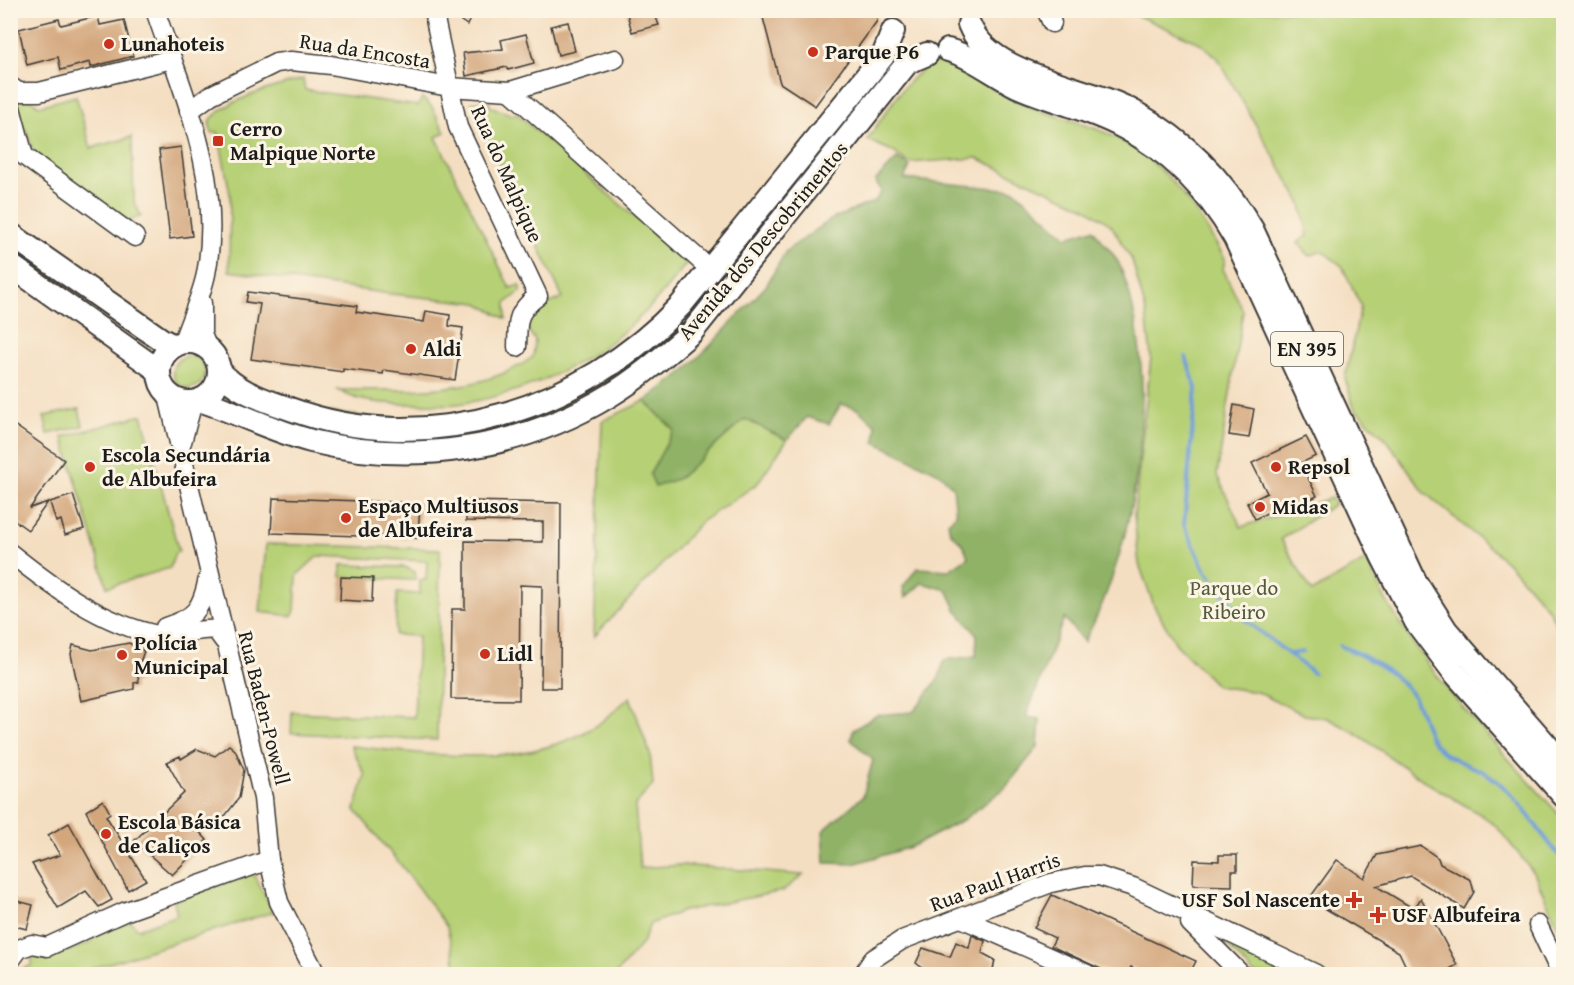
<svg xmlns="http://www.w3.org/2000/svg" width="1574" height="985" font-family="'Gentium Book Plus',serif">
	<style>
		.green { fill: #b6d075; stroke: #697648; stroke-width: 1.5 }
		.forest { fill: #90b266; stroke: #566741; stroke-width: 1.5 }
		.lines { fill: none; stroke-linecap: round; stroke-linejoin: round }
		.stream { stroke: #6f9dd7; stroke-width: 4 }
		.building { fill: #d3a67b }
		.minor-casing { stroke: #3c3935; stroke-width: 21 }
		.major-casing { stroke: #3c3935; stroke-width: 26 }
		.minor { stroke: #fff; stroke-width: 18 }
		.major { stroke: #fff; stroke-width: 22 }
		.poi-dot { fill: #c8321e; stroke: #fcf5e5; stroke-width: 2 }
		.labels { text-anchor: middle; stroke-width: 6; stroke-linejoin: round; paint-order: stroke }
		.shield { fill: #fcf5e5; stroke: #5f5d58; stroke-width: 1.5 }
		.shield-label { font-size: 20px; font-weight: bold; fill: #1c1c1c }
		.poi-label { font-size: 21px; font-weight: bold; fill: #1c1c1c; stroke: #fcf5e5; text-anchor: start }
		.street-label { font-size: 21px; fill: #1c1c1c; stroke: #fcf5e5 }
		.park-label { font-size: 21px; fill: #525b3b; stroke: #fcf5e5 }
	</style>
	<rect width="100%" height="100%" fill="#fcf5e5"/>
	<filter id="ink" filterUnits="userSpaceOnUse"><feTurbulence type="fractalNoise" baseFrequency=".0167" numOctaves="2"/><feDisplacementMap in="SourceGraphic" scale="12" xChannelSelector="R" yChannelSelector="G"/><feConvolveMatrix kernelMatrix="1 2 1 2 8 2 1 2 1" color-interpolation-filters="sRGB"/></filter>
	<filter id="wash" filterUnits="userSpaceOnUse"><feTurbulence type="fractalNoise" baseFrequency=".008" numOctaves="4" result="noise"/><feDisplacementMap in="SourceGraphic" scale="24" xChannelSelector="R" yChannelSelector="G"/><feGaussianBlur stdDeviation="1.35" result="paint"/><feColorMatrix in="noise" values="0 0 0 0 0 0 0 0 0 0 0 0 0 0 0 0 0 1.4 0 .05"/><feComposite in="paint" operator="in"/></filter>
	<g filter="url(#wash)">
		<rect width="100%" height="100%" fill="#f4dec1"/>
		<!-- green -->
		<g class="green">
			<path d="M1127,11H1563V640L1549,610L1507,562L1424,492L1387,440L1354,408L1345,378L1361,306L1342,266L1322,251L1309,256L1298,242L1308,236L1301,204L1217,57L1200,43Z"/>
			<path d="M898,48L905,54L682,329L600,393L518,428L409,447L308,432L218,395L224,388L250,403L484,430L517,422L597,385Z"/>
			<path d="M939,61C966,66 987,88 1012,99C1040,112 1070,119 1099,130C1162,155 1192,203 1225,259L1223,269L1243,311L1217,475L1241,527L1331,498L1335,504L1281,539L1312,592L1366,560C1410,661 1491,738 1563,819V938L1534,873L1496,826L1483,816L1426,782L1354,732L1327,718L1305,715L1257,692L1217,686L1176,644L1154,606L1139,564L1134,515L1151,357L1146,312L1132,260L1111,225L1086,208L977,158L909,163L892,151L867,140C884,116 911,68 939,61Z"/>
			<path d="M303,79L305,90L418,106L422,98L432,107L445,132L436,137L510,288L520,285V292L506,303V319L478,303L391,294L229,271L230,194L218,132L212,133L209,123C221,100 278,86 303,79Z"/>
			<path d="M76,96L91,148L132,137L134,202L141,216L123,224L34,155L27,131L20,127L17,99L29,98L39,106Z"/>
			<path d="M479,101L490,102L489,106L513,115L516,113L687,263C674,278 662,295 648,309C600,359 532,392 464,403C449,406 433,404 418,404C392,404 360,404 338,390C403,389 477,397 533,357L535,340L527,329L525,319L532,310L563,298L478,119L472,103Z"/>
			<circle cx="189" cy="372" r="16"/>
			<path d="M645,401L674,430L650,474L679,478L745,419L787,440L757,484L701,522L594,637L602,421Z"/>
			<path d="M79,409L83,426L48,434L44,416Z"/>
			<path d="M142,415L179,552L175,553L170,568L107,587L63,437Z"/>
			<path d="M266,544L440,549L437,740L291,733L292,712L414,717L418,636L395,635L397,593L420,594V580H426L427,561L318,556L297,575L295,611L292,616L260,612Z"/>
			<path d="M341,565L405,567L415,572V580L341,577Z"/>
			<path d="M630,697L650,754L653,785L635,805L640,868L681,865L803,875L783,891L683,911L650,924L643,942L616,974H458L447,927L405,870L355,810L365,775L351,746C432,754 521,771 594,727C607,719 618,707 630,697Z"/>
			<path d="M253,873L273,912L75,974H14L32,965V951H56L59,954L92,942L93,936L130,921L138,929L177,915L174,901Z"/>
			<path d="M1222,940H1226L1281,967L1285,974H1254Z"/>
		</g>
		<!-- forest -->
		<path class="forest" d="M897,159L910,166L904,179L1014,190L1067,237L1093,229C1101,241 1115,253 1120,266C1163,373 1139,542 1084,642L1064,618L1026,717L1040,719L1038,747L1005,788L963,820L911,847L853,864L825,863L823,831L863,796L873,760L851,740L853,730L877,715L913,712L939,678L944,660L976,656L977,635L957,611L947,590L922,583L905,598L903,587L917,568L949,570L968,557L963,544L950,532L948,522L956,515L953,487L939,473L875,442L876,425L857,409L841,404L829,424L807,417L787,440L745,419L679,478L655,487L650,474L674,430L645,401L682,373L707,349L766,286L786,251L832,219L875,201L882,191L875,181Z"/>
		<g class="lines">
			<!-- stream -->
			<g class="stream">
				<path d="M1186,357L1196,388L1184,525L1205,570L1244,619L1313,673"/>
				<path d="M1340,646C1365,655 1405,677 1416,702C1425,719 1425,736 1440,750C1453,761 1474,766 1489,775C1521,797 1538,833 1564,861"/>
				<path d="M1290,654L1303,652"/>
			</g>
		</g>
		<g id="blocks">
			<!-- building -->
			<g class="building">
				<path d="M445,10H475L467,25Z"/>
				<path d="M626,10H653L659,25L632,32Z"/>
				<path d="M761,10H876L877,21L815,106L780,83Z"/>
				<path d="M98,16L100,25L124,20L133,56L91,67L90,62L61,70L58,57L27,65L19,29L59,19L61,25Z"/>
				<path d="M568,22L575,51L558,55L551,26Z"/>
				<path d="M526,34L534,63L508,70L507,67L466,76L463,53L503,49L501,40Z"/>
				<path d="M181,147L192,236L170,239L159,150Z"/>
				<path d="M248,292L357,306L356,312L424,322L426,311L450,315L449,326L463,328L455,380L384,370L383,374L343,369V372L251,359L260,304L246,302Z"/>
				<path d="M1234,405L1254,409L1249,438L1229,435Z"/>
				<path d="M10,422L64,460L30,508L48,502L28,530L10,517Z"/>
				<path d="M1306,437L1316,456L1301,463L1317,496L1290,510L1286,503L1255,519L1247,503L1267,493L1252,463Z"/>
				<path d="M73,495L84,529L65,535L61,520L56,522L50,502Z"/>
				<path d="M273,498L420,503L418,538L271,533Z"/>
				<path d="M466,501L561,503L560,688H541L542,586L520,585L519,700L451,699L452,609H465V541L543,542V522L466,521Z"/>
				<path d="M341,577L373,578L372,602L340,600Z"/>
				<path d="M129,643L144,651L137,671L139,682L134,683V689L81,701L71,654L73,645L92,650Z"/>
				<path d="M229,745L235,750L244,770L239,798L225,816L197,829L207,840L172,875L134,841L184,793L167,762L180,756L181,759L197,749L215,756Z"/>
				<path d="M103,800L110,813L106,816L146,880L128,890L86,811Z"/>
				<path d="M69,823L112,900L99,907L86,891L58,908L32,864L60,855L48,835Z"/>
				<path d="M1421,846L1438,858L1440,864L1471,880L1474,892L1464,909L1411,876L1376,886L1414,909L1421,898L1457,965L1439,975H1410L1399,952L1309,899L1337,860L1364,878L1377,855Z"/>
				<path d="M1219,855H1237V871H1232V886L1193,885L1194,860L1219,861Z"/>
				<path d="M1052,895L1196,961L1189,975H1147L1131,967L1127,975H1114L1051,946L1055,938L1034,928Z"/>
				<path d="M10,899L33,905L27,929L10,925Z"/>
				<path d="M972,935L985,941L982,953L995,960L992,975H923L925,970L916,963L923,948L950,957L956,942L969,948Z"/>
			</g>
		</g>
	</g>
	<g filter="url(#ink)">
		<use href="#blocks" fill-opacity="0" stroke="#3c3935" stroke-width="1.5"/>
		<g class="lines">
			<!-- minor casing -->
			<g class="minor-casing">
				<g id="minor">
					<path d="M155,10C184,96 224,182 206,274C201,298 190,320 182,344"/>
					<path d="M433,10L458,127L538,296C515,313 518,321 517,347"/>
					<path d="M1046,10L1052,23"/>
					<path d="M10,86L18,92H39L172,59"/>
					<path d="M510,91L711,270"/>
					<path d="M10,104L24,156L135,237"/>
					<path d="M189,111L211,95L276,63L291,61L331,65L449,87L510,91L615,59"/>
					<path d="M202,303V334L208,349"/>
					<path d="M167,392L263,798L269,860L279,902L316,974"/>
					<path d="M182,442L193,402"/>
					<path d="M10,553C54,588 102,624 158,635C177,639 197,627 216,630L224,641"/>
					<path d="M165,627C195,618 202,609 208,578"/>
					<path d="M961,918L1087,974"/>
					<path d="M1190,923L1241,974"/>
					<path d="M1538,925L1561,974"/>
					<path d="M10,961L19,949L32,944L47,947L124,912L269,860"/>
					<path d="M863,974L873,959L902,940L1051,883L1085,876H1099L1133,887L1316,974"/>
				</g>
			</g>
			<!-- major casing -->
			<g class="major-casing">
				<g id="major">
					<path d="M969,24C990,78 1088,85 1134,112C1185,141 1222,178 1252,229L1416,583L1446,630L1564,765"/>
					<path d="M948,50C973,57 993,74 1017,86C1051,101 1090,109 1123,127C1172,152 1208,191 1235,238L1382,556L1416,622L1453,671L1564,796"/>
					<path d="M10,234L162,340L174,346"/>
					<path d="M10,265L159,371"/>
					<circle cx="189" cy="372" r="30"/>
					<path d="M219,370C236,392 265,400 290,409C428,460 583,409 681,305L883,56L893,31"/>
					<path d="M200,400C238,413 273,431 311,441C412,466 520,450 609,396C639,378 665,355 692,332L908,62L927,54"/>
				</g>
			</g>
			<!-- minor -->
			<use href="#minor" class="minor"/>
			<!-- major -->
			<use href="#major" class="major"/>
		</g>
	</g>
	<!-- markers -->
	<g class="poi-dot">
		<circle cx="109" cy="44" r="6"/>
		<circle cx="813" cy="52" r="6"/>
		<rect x="212" y="135" width="12" height="12" rx="3"/>
		<circle cx="411" cy="349" r="6"/>
		<circle cx="90" cy="467" r="6"/>
		<circle cx="1276" cy="467" r="6"/>
		<circle cx="1260" cy="507" r="6"/>
		<circle cx="346" cy="518" r="6"/>
		<circle cx="485" cy="654" r="6"/>
		<circle cx="122" cy="655" r="6"/>
		<circle cx="106" cy="834" r="6"/>
		<path d="M1351 891h6v6h6v6h-6v6h-6v-6h-6v-6h6z"/>
		<path d="M1375 906h6v6h6v6h-6v6h-6v-6h-6v-6h6z"/>
	</g>
	<g class="labels">
		<!-- shield labels -->
		<rect class="shield" x="1271" y="332" width="72" height="34" rx="4.5"/>
		<g class="shield-label">
			<text x="1307" y="356">EN 395</text>
		</g>
		<!-- poi labels -->
		<g class="poi-label">
			<text x="121" y="51">Lunahoteis</text>
			<text x="825" y="59">Parque P6</text>
			<text x="230" y="136">Cerro<tspan x="230" dy="24">Malpique Norte</tspan></text>
			<text x="423" y="356">Aldi</text>
			<text x="102" y="462">Escola Secundária<tspan x="102" dy="24">de Albufeira</tspan></text>
			<text x="1288" y="474">Repsol</text>
			<text x="358" y="513">Espaço Multiusos<tspan x="358" dy="24">de Albufeira</tspan></text>
			<text x="1272" y="514">Midas</text>
			<text x="134" y="650">Polícia<tspan x="134" dy="24">Municipal</tspan></text>
			<text x="497" y="661">Lidl</text>
			<text x="118" y="829">Escola Básica<tspan x="118" dy="24">de Caliços</tspan></text>
			<text x="1340" y="907" text-anchor="end">USF Sol Nascente</text>
			<text x="1392" y="922">USF Albufeira</text>
		</g>
		<!-- street labels -->
		<g class="street-label">
			<text transform="translate(365 51) rotate(9)" y="7">Rua da Encosta</text>
			<text transform="translate(507 174) rotate(66)" y="7">Rua do Malpique</text>
			<text transform="translate(763 241) rotate(-50)" y="7">Avenida dos Descobrimentos</text>
			<text transform="translate(264 708) rotate(76)" y="7">Rua Baden-Powell</text>
			<text transform="translate(995 882) rotate(-20)" y="7">Rua Paul Harris</text>
		</g>
		<!-- park labels -->
		<g class="park-label">
			<text x="1234" y="595">Parque do<tspan x="1234" dy="24">Ribeiro</tspan></text>
		</g>
	</g>
	<!-- margin -->
	<rect width="1574" height="985" fill="none" stroke="#fcf5e5" stroke-width="36"/>
</svg>
